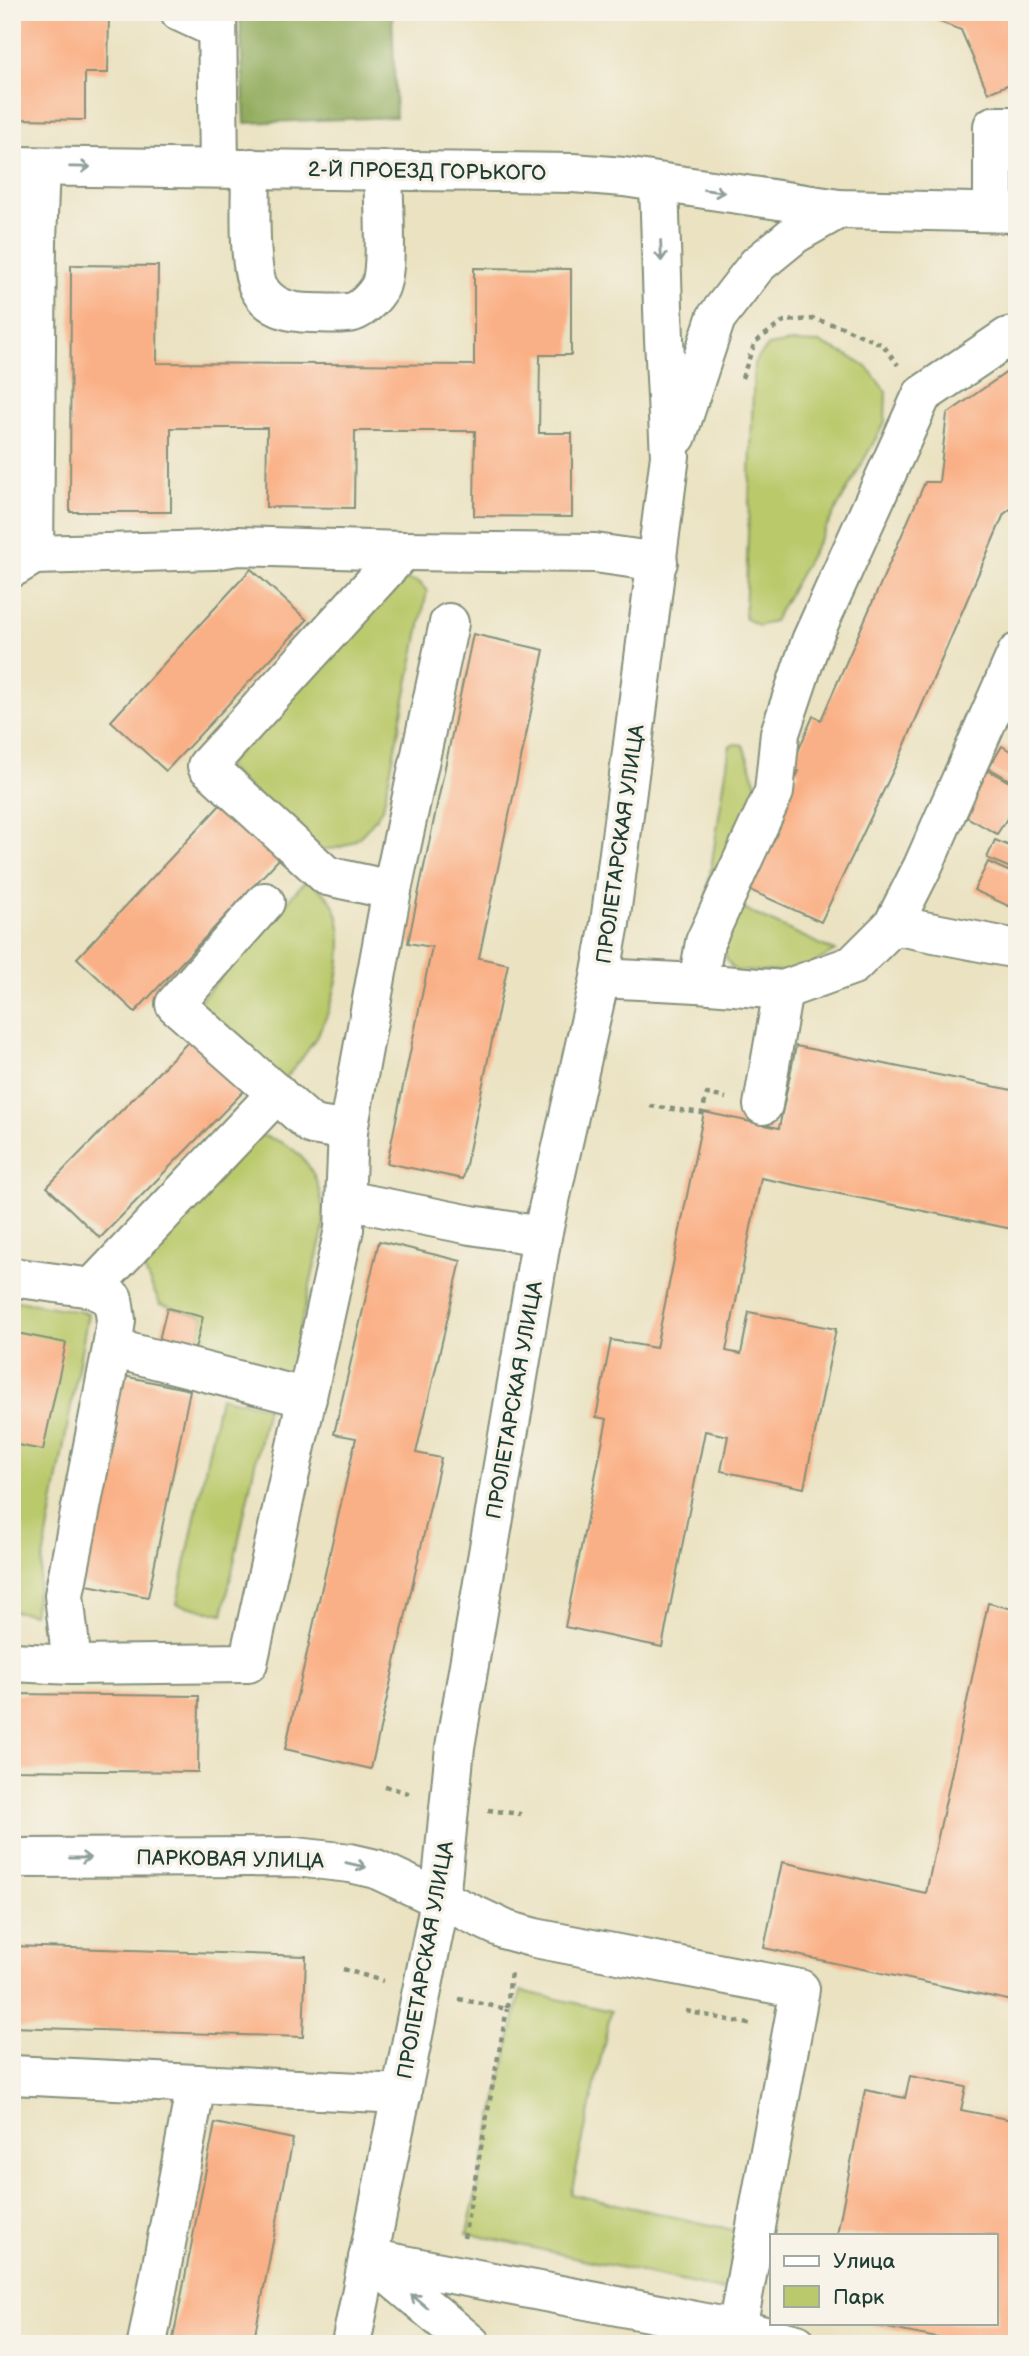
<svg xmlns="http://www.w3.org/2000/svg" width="1029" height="2356" font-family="'Balsamiq Sans',sans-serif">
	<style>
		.green { fill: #bac96b; stroke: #6c8350; stroke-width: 2 }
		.forest { fill: #93ad5f; stroke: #59754a; stroke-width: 2 }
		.building { fill: #fab086 }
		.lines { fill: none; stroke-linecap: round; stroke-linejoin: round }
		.minor-casing { stroke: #84907a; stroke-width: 42 }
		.path { stroke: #84907a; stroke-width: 4.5; stroke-dasharray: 5 5; stroke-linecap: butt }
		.minor { stroke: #fff; stroke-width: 38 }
		.oneway { stroke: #8f9e9a }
		.labels { text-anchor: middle; stroke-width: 7; stroke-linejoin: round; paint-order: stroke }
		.street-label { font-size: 21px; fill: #1f3d34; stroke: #f7f3e8 }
	</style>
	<rect width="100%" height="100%" fill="#f7f3e8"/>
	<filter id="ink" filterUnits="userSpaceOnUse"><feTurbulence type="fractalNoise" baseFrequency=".0143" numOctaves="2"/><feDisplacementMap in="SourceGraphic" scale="14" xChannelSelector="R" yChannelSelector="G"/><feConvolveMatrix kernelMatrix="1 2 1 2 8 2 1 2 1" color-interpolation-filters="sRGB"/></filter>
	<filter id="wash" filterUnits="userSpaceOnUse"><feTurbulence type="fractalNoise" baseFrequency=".00686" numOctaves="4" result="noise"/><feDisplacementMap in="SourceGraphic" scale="28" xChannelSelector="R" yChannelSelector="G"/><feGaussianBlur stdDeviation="1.57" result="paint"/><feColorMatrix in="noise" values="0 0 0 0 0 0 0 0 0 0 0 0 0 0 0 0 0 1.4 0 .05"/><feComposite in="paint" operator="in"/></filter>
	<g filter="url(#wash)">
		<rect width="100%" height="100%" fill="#eae2c1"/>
		<!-- green -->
		<g class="green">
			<path d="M791,342L820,343L845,354L868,368L886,392L885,422L774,621L759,626L745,618L754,363L768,346Z"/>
			<path d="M396,578L419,582L427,591L383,807C365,835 351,852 316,849L225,766Z"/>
			<path d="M736,744L743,745L760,793L706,900L730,745Z"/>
			<path d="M307,879C315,886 325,892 331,901C351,932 337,997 321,1028C312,1047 297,1065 283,1081L197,1004Z"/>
			<path d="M741,908L835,951L814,963L792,972L736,971C713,951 730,932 741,908Z"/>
			<path d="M259,1135C308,1145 323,1181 324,1227L289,1373L195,1349L203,1317L160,1304L141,1263Z"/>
			<path d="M12,1300L88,1313L33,1614L12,1611Z"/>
			<path d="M220,1397L267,1407L223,1614L177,1604Z"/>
			<path d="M521,1991L611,2011L571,2194L738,2231L725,2291L467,2233Z"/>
		</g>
		<!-- forest -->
		<path class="forest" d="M240,12H392L396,117L245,123Z"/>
		<g id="blocks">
			<!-- building -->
			<g class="building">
				<path d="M17,12H109L108,73H85V120L12,119V52H17Z"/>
				<path d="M935,12H1017V81L988,93L961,30L935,20Z"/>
				<path d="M71,265L158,266L157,363L474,365V268L571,269V355H540L539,433H572V517L474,516L475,431H355L354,508L266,507L267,428H171V512H70Z"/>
				<path d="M1007,372L1017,376V504L1004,514L901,754L821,922L743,887L799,771L791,768L813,716L821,720L925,482H939L947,414Z"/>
				<path d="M251,569L307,620L166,771L111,721Z"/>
				<path d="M473,634L544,650L479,958L508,964L463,1179L387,1163L432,947L408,943Z"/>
				<path d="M1002,746L1017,755V784L989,768Z"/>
				<path d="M988,770L1017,786V803L997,834L965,816Z"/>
				<path d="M223,802L281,857L135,1012L77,958Z"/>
				<path d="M995,840L1017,849V871L987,858Z"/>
				<path d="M988,862L1017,875V910L974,890Z"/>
				<path d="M192,1038L246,1089L100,1238L47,1187Z"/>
				<path d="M796,1046L1017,1091V1230L761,1178L726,1351L741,1354L749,1312L836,1329L804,1488L721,1471L728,1436L705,1431L662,1647L565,1627L607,1419L596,1417L611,1340L656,1348L704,1112L779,1128Z"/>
				<path d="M379,1241L461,1261L416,1453L441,1458L371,1769L285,1749L356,1438L334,1434Z"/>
				<path d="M167,1308L203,1317L195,1349L159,1340Z"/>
				<path d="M12,1332L66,1343L43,1450L12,1444Z"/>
				<path d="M124,1376L190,1390L148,1597L82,1584Z"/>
				<path d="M988,1603L1017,1610V2002L764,1948L782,1862L926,1893Z"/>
				<path d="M12,1694L199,1696L198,1772L12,1770Z"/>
				<path d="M12,1946L306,1956L303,2037L12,2027Z"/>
				<path d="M910,2076L966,2087L961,2110L1017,2121V2344H967L867,2324L996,2323V2235H837L865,2090L905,2098Z"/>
				<path d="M215,2123L293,2139L253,2344H172Z"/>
			</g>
		</g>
	</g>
	<g filter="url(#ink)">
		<use href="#blocks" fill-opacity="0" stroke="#84907a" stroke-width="2"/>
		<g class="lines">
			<!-- minor casing -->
			<g class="minor-casing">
				<g id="minor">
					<path d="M180,12L217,29"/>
					<path d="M217,12L219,168"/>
					<path d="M12,166L573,173L624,177L839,209L1017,213"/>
					<path d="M251,168C251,196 247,269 260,290C271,308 291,313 311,313C324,313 340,315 353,312C363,309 375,296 380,287C389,266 383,195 383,170"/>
					<path d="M993,212V126H1017"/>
					<path d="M677,436L716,318L757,265L795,234L839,209"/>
					<path d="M34,555L214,550L237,546L403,551L595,553L658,562"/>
					<path d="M14,567L34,555L37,240L40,167"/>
					<path d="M392,890L327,876L207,766L403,551"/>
					<path d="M265,902L175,1004L312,1125L348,1131"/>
					<path d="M893,925L923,866L1017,653"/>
					<path d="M600,978L698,983L783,990L853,965L893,925L1017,949"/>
					<path d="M698,983L705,942L774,792L780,733L811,641L922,395L1008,337L1017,335"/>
					<path d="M763,1105L783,990"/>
					<path d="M346,1200L471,1225L542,1236"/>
					<path d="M12,1277L92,1288L113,1299L116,1320L112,1348L307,1398"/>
					<path d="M92,1288L277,1093"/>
					<path d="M12,1662L72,1665L248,1663L344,1229L348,1131L392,890L449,623"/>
					<path d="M72,1665L64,1595L112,1348"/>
					<path d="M12,1858L296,1857L350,1863L376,1869L506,1930L535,1938L800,1989L737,2329L368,2258"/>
					<path d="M12,2075L402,2094"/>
					<path d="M370,2259L471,2344"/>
					<path d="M737,2329L797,2344"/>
					<path d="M147,2344L196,2085"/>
					<path d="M351,2344L440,1901L455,1747L542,1236L600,978L610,923L670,456L664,339L659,183"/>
				</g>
			</g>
			<!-- path -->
			<g class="path">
				<path d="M742,378L755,342L784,321L814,319L842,327L883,345L898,365"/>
				<path d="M650,1106L702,1113L707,1094L726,1098"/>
				<path d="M385,1786L411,1794"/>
				<path d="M488,1810L521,1814"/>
				<path d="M343,1969L383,1981"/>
				<path d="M459,1999L507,2009L511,1971"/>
				<path d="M686,2011L753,2025"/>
				<path d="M464,2238L507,2009"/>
			</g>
			<!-- minor -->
			<use href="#minor" class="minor"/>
		</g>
		<!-- one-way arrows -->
		<defs><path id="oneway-shaft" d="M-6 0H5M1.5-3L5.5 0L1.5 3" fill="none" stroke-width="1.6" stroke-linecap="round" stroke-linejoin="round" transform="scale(1.75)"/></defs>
		<g class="oneway">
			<use href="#oneway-shaft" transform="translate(80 167) rotate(1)"/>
			<use href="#oneway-shaft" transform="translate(714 191) rotate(8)"/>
			<use href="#oneway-shaft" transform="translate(661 251) rotate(88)"/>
			<use href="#oneway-shaft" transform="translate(80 1858)"/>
			<use href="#oneway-shaft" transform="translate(356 1865) rotate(13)"/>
			<use href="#oneway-shaft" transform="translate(419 2301) rotate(-140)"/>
		</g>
	</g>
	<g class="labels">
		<!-- street labels -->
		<g class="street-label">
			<text transform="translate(427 171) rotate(1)" y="7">2-Й ПРОЕЗД ГОРЬКОГО</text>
			<text transform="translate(620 844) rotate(-82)" y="7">ПРОЛЕТАРСКАЯ УЛИЦА</text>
			<text transform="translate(514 1400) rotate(-80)" y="7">ПРОЛЕТАРСКАЯ УЛИЦА</text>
			<text transform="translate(230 1859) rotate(1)" y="7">ПАРКОВАЯ УЛИЦА</text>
			<text transform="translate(425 1960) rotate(-80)" y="7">ПРОЛЕТАРСКАЯ УЛИЦА</text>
		</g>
	</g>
	<!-- margin -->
	<rect width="1029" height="2356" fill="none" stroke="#f7f3e8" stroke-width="42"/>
	<!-- legend -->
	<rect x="770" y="2234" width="228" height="91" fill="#f7f3e8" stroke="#a1aaa0" stroke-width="2"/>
	<rect x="784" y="2256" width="35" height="10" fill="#ffffff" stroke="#a1aaa0" stroke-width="2"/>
	<text x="833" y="2268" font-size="21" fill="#1f3d34">Улица</text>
	<rect x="784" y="2286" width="35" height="21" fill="#bac96b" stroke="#a1aaa0" stroke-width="2"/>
	<text x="833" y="2304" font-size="21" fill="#1f3d34">Парк</text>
</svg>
